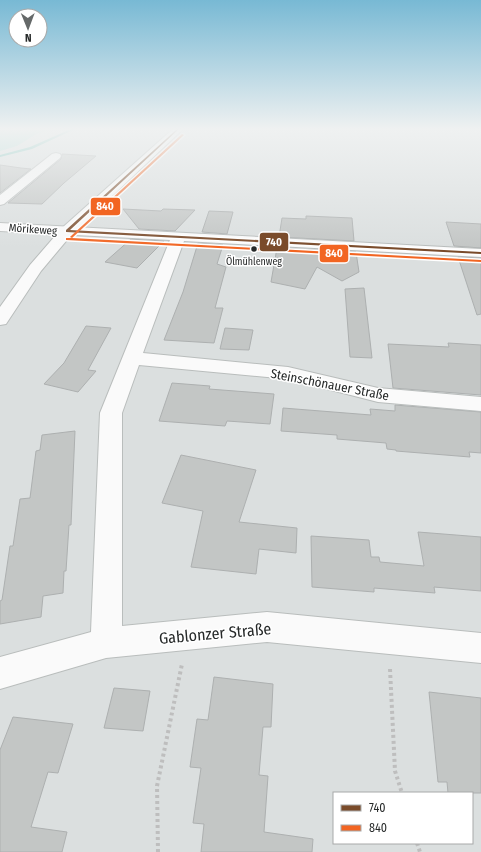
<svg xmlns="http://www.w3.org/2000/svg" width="481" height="852" font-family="'Fira Sans Condensed',sans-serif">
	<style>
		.green { fill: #afddd6 }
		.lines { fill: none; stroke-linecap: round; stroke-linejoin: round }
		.stream { fill: #71c0b6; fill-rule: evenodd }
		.building { fill: #c3c6c5; stroke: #adb0b0 }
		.street-casing { stroke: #b9bdbc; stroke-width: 2 }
		.secondary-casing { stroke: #b9bdbc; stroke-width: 2 }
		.path { stroke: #bebebe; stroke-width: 4; stroke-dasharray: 3 3; stroke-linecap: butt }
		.street { fill: #fafafa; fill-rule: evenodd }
		.secondary { fill: #fafafa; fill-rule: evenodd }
		.bus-1-casing { stroke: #fff; stroke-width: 3 }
		.bus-2-casing { stroke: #fff; stroke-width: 3 }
		.bus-1 { fill: #7a4b2a; fill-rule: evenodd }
		.bus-2 { fill: #f26522; fill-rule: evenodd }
		.bus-dot { fill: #262929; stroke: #fff; stroke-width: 1.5 }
		.labels { text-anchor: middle; stroke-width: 3; stroke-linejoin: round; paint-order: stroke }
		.far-bus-label { font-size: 10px; fill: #262929; stroke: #fff }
		.far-street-label { font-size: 11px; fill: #262929; stroke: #fff }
		.street-label { font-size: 13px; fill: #262929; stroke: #fff }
		.near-street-label { font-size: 16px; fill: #262929; stroke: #fff }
		.line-badge { stroke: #fff; stroke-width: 1.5 }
		.badge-label { font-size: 11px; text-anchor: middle; font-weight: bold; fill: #fff }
	</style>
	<rect width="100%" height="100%" fill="#dbdfdf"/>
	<!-- green -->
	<path class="green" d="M0,129H56L38,133L17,146L0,151Z"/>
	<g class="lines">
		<!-- stream -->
		<path class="stream" d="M71,129H75L32,149L0,157V155L30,147Z"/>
	</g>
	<!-- building -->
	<g class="building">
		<path d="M62,154L96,156L64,183L42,204L8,203L61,159Z"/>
		<path d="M0,165L21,168L31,169L0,193Z"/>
		<path d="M123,209L161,211L163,209L195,210L175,231L139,229Z"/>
		<path d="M209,211L233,212L227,234L202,232Z"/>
		<path d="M306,216L352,218L354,241L279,237L282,218L306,219Z"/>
		<path d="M446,222L481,224V248L454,246Z"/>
		<path d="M131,239L164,241L137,268L105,262Z"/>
		<path d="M198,243L223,245L217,264L226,267L215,308H223L214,343L164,340L183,292Z"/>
		<path d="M277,248L356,252L359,272L342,281L317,267L305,289L271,282Z"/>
		<path d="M458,257L481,258V314L477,315Z"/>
		<path d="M364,288L372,358L350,357L345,289Z"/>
		<path d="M86,326L111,328L88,370L96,371L78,392L44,384L64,363Z"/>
		<path d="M225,328L253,330L249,350L220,349Z"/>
		<path d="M448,343L481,345V395L393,388L388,344L449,347Z"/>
		<path d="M172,383L210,386L209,389L274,394L270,424L227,421L225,426L159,421Z"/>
		<path d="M395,405L481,412V453L469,452L470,457L396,451V450L387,449L386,443L337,439V435L281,431L283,408L371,415L370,409L395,411Z"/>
		<path d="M75,431L71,525H69L66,571H64L63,593L43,596L41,617L0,624V601L2,600L10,546H13L20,499L30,498L36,451L40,450L42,435Z"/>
		<path d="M181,455L256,470L239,522L297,528L296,553L259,549L256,574L191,567L203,511L162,503Z"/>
		<path d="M418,532L481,537V591L434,587L435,593L374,588V592L312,587L311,536L369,540L371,557H379L380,562L424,566Z"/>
		<path d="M214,677L273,684L271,727H263L259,775L268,776L264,832L313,839L312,852H201L204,824L193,823L201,768L190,767L197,719L208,720Z"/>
		<path d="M114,688L150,691L143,731L104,728Z"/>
		<path d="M429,692L481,698V793H448L447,782H438Z"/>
		<path d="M13,717L73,724L58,773L48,772L31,827L67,832L62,852H0V750Z"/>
	</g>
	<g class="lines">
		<!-- street casing -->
		<g class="street-casing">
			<g id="street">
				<path d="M56,153L60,154L61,156L60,158L4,204L0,205V195L52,154Z"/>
				<path d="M0,223L481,249V257L184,241L143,353L288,367L378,388L481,397V411L378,402L288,379L139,365L122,413V626L267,612L481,633V663L267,642L106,658L0,689V657L91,632L100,413L170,240L0,231Z"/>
			</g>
		</g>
		<!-- secondary casing -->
		<g class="secondary-casing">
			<path id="secondary" d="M173,129H183L72,234L41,271L6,324L0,325V307L30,265L62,228Z"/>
		</g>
		<!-- path -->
		<g class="path">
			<path d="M390,669L395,771L402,793"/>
			<path d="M417,843L420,852"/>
			<path d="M158,852L157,786L182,664"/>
		</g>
		<!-- street -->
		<use href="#street" class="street"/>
		<!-- secondary -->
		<use href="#secondary" class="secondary"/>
		<!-- bus-1 casing -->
		<g class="bus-1-casing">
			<path id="bus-1" d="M177,129H179L70,230L481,252V254L66,232V230Z"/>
		</g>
		<!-- bus-2 casing -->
		<g class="bus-2-casing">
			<path id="bus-2" d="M182,134L184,135L72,238L481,260V262L66,240V238H72L70,237L71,236Z"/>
		</g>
		<!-- bus-1 -->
		<use href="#bus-1" class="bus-1"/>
		<!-- bus-2 -->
		<use href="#bus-2" class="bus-2"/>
	</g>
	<!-- sky -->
	<linearGradient id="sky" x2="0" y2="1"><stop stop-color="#78b9d4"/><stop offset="0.52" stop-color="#eff1f1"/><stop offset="1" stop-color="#eff1f1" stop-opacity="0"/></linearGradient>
	<rect width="481" height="248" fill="url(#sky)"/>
	<!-- markers -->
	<circle class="bus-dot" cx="254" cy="249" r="3.5"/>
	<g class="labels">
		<!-- far-bus labels -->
		<g class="far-bus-label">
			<text x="254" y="265">Ölmühlenweg</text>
		</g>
		<!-- far-street labels -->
		<g class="far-street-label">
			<text transform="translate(33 229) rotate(4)" y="4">Mörikeweg</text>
		</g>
		<!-- street labels -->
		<g class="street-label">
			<text transform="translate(330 384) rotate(11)" y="5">Steinschönauer Straße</text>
		</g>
		<!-- near-street labels -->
		<g class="near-street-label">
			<text transform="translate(215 633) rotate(-5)" y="6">Gablonzer Straße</text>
		</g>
	</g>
	<g class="line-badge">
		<rect x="90" y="197" width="31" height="19" rx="4" fill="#f26522"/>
		<rect x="259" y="232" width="30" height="20" rx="4" fill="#7a4b2a"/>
		<rect x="319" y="244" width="30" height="19" rx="4" fill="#f26522"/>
	</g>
	<g class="badge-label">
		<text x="105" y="210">840</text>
		<text x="274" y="246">740</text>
		<text x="334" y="257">840</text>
	</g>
	<!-- legend -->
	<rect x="333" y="792" width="140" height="52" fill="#ffffff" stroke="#a8a9a9"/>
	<rect x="341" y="805" width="20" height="6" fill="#7a4b2a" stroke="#a8a9a9"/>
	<text x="369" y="812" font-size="12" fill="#262929">740</text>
	<rect x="341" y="825" width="20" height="6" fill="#f26522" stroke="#a8a9a9"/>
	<text x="369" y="832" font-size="12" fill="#262929">840</text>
	<!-- north arrow -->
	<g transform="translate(28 28) rotate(179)"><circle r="19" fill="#ffffff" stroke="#a8a9a9"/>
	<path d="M0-3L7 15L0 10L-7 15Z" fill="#656969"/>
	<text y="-6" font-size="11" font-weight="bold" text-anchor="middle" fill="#262929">N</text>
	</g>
</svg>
